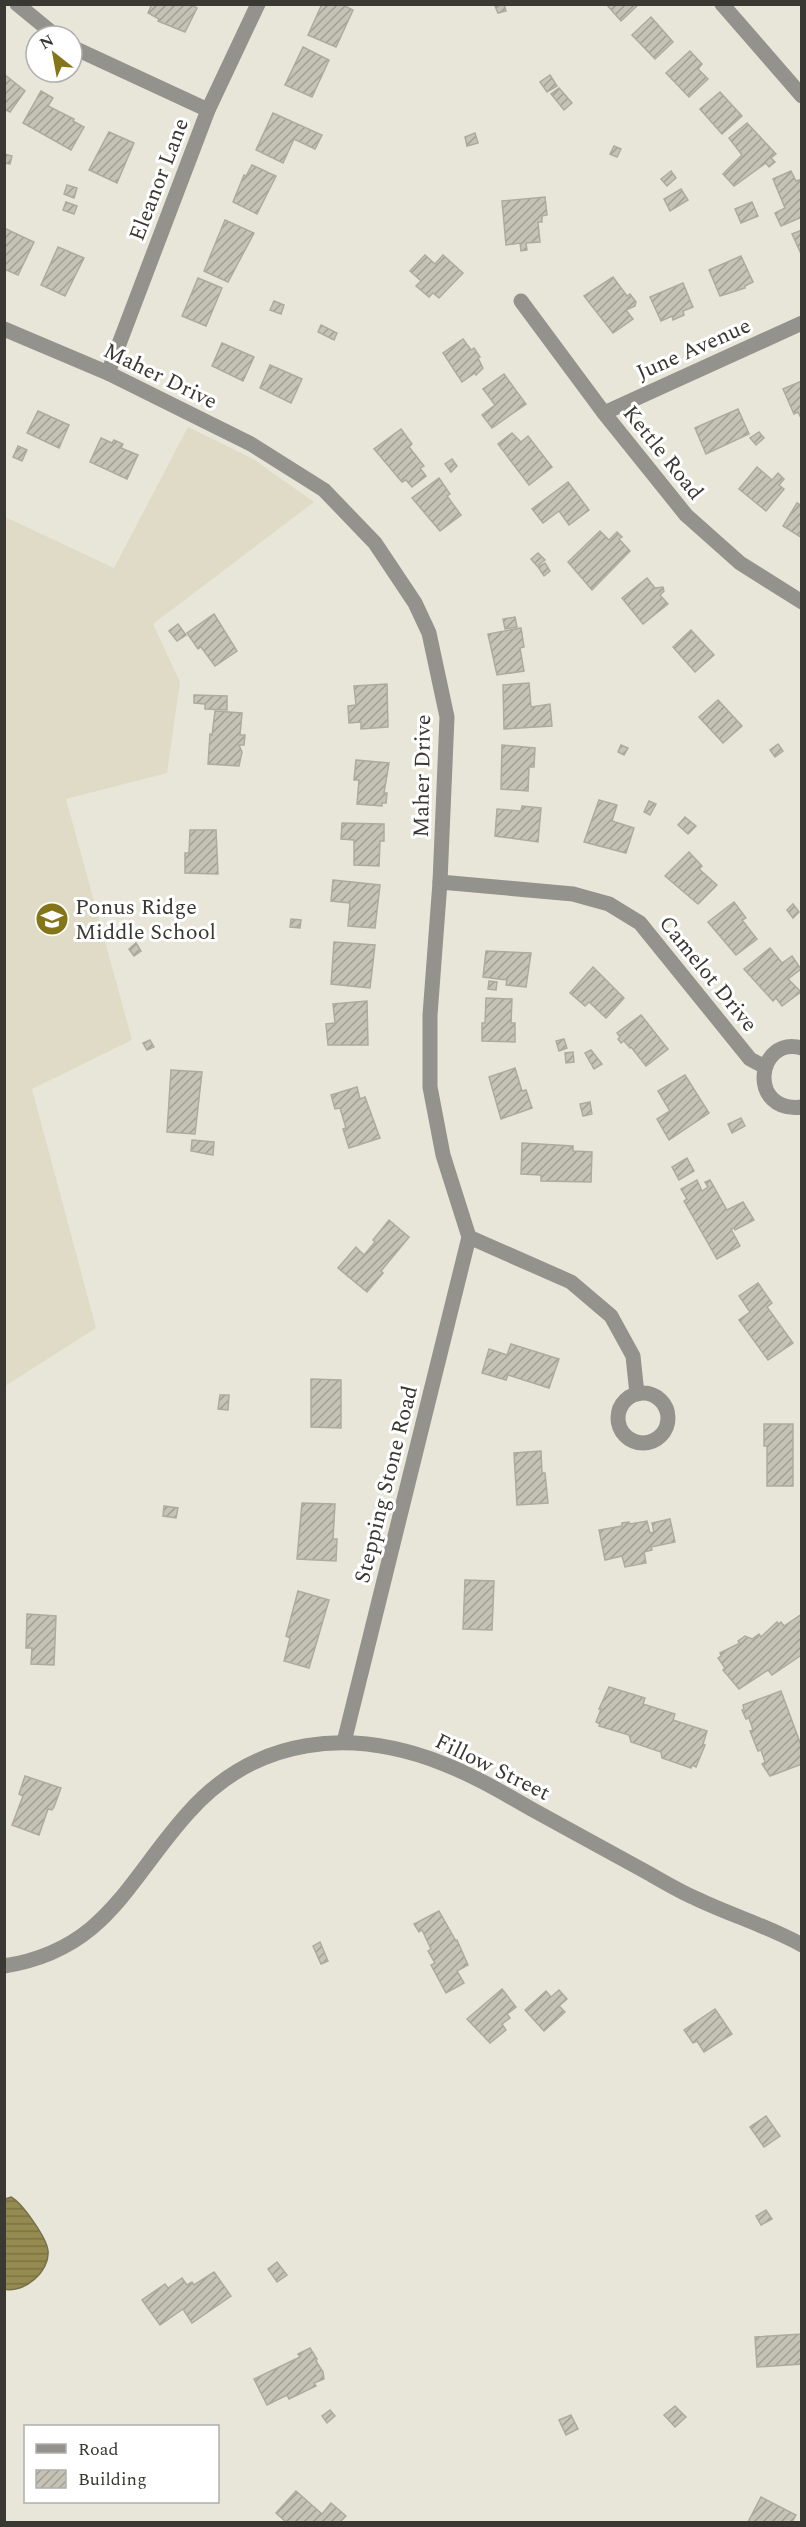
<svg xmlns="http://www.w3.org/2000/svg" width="806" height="2527" font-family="Spectral,serif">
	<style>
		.built { fill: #dfdbc6 }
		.water { fill: url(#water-rules); stroke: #797248; stroke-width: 1.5 }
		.building { fill: url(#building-hatch); stroke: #adab9e; stroke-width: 1.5 }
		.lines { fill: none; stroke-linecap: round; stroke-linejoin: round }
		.minor { stroke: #93928c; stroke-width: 15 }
		.labels { text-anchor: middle; stroke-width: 6; stroke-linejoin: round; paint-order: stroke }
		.street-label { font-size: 22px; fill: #393833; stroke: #fff }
		.poi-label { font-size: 22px; fill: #393833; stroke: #fff; text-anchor: start }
	</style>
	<defs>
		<pattern id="water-rules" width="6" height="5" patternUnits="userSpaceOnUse" patternTransform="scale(1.5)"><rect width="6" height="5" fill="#958b51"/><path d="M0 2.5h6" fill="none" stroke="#7b7344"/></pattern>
		<pattern id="building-hatch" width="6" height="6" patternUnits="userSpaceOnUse" patternTransform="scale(1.5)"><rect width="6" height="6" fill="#c5c3b5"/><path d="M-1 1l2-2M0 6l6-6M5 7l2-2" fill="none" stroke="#a19f94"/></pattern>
	</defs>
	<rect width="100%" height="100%" fill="#e8e6d8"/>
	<!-- built -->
	<path class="built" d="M188,427L253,459L314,502L153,624L180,682L167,773L66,799L132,1040L32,1089L96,1328L5,1386V517L114,568Z"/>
	<!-- water -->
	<path class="water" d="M11,2197C22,2203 47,2238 48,2251C50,2271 24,2294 4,2289L5,2199Z"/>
	<!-- building -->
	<g class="building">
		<path d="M152,4H190L197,8L185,32L158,21L159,19L148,13Z"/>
		<path d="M322,4H341L353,10L336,47L308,35Z"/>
		<path d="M504,4L506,11L498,13L495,6Z"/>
		<path d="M606,4H639L621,21Z"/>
		<path d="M651,17L673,42L655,59L632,35Z"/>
		<path d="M303,47L329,60L312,97L285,85Z"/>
		<path d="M690,51L702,64L698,69L708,79L689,97L666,73Z"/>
		<path d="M4,74L25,91L10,112L4,109Z"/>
		<path d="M550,75L557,86L547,92L540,82Z"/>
		<path d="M559,88L572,103L564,110L551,94Z"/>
		<path d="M41,91L53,98L48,106L74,119L73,121L84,127L71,150L23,123Z"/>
		<path d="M720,92L742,116L722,134L700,109Z"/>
		<path d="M273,113L322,135L315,149L294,139L283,163L256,150Z"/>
		<path d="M747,123L776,154L771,158L775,162L769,167L766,163L734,186L723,174L742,155L729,138Z"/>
		<path d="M109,132L134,143L117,183L89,170Z"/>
		<path d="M475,133L478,143L467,146L465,137Z"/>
		<path d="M614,146L621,149L617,157L610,154Z"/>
		<path d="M4,154L12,156L10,164L4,163Z"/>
		<path d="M252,165L276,176L257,214L233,202L244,175L246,176Z"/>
		<path d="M671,171L676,178L667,186L661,179Z"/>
		<path d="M791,171L796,181L802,179V217L781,226L775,213L785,208L773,179Z"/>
		<path d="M67,185L77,188L74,198L64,194Z"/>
		<path d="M681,189L688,200L670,211L664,199Z"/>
		<path d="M545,197L547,215L542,216V222H538L540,242L526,243L527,250L521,251L520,243L506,245L502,201Z"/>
		<path d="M66,202L77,206L74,214L63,210Z"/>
		<path d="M752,202L758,216L741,223L735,209Z"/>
		<path d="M225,220L254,233L228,282L204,271Z"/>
		<path d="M4,228L34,242L18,275L4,269Z"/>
		<path d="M802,230V256L792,234Z"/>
		<path d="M58,247L84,258L65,296L41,285Z"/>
		<path d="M425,255L435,264L443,255L463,273L439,298L433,293L429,297L416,286L421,281L410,271Z"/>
		<path d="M741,256L753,282L745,286V288L720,296L709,270Z"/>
		<path d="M613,277L627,296L630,294L636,302L635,306L626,310L633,319L613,333L584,296Z"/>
		<path d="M198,278L222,288L206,326L182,316Z"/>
		<path d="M683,283L693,307L683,311L684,315L673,320L672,316L661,321L650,297Z"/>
		<path d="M274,301L284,305L281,314L270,310Z"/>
		<path d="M321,325L337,333L334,340L318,332Z"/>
		<path d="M463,339L471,350L474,348L480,357L478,358L483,368L476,375L475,373L462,382L443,353Z"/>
		<path d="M222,343L254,357L243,381L212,366Z"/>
		<path d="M270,365L302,379L291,403L260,388Z"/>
		<path d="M504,374L526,404L492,428L482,415L495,405L483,389Z"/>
		<path d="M802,381V418H801L798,412L794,414L783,389Z"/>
		<path d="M738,409L749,434L706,454L695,428Z"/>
		<path d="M38,411L69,425L59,448L27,433Z"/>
		<path d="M401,429L412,444L409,447L424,466L420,468L426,476L412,487L406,480L402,482L374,449Z"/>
		<path d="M759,432L764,438L756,445L750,438Z"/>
		<path d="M512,433L521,442L528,436L552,467L529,485L498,444Z"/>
		<path d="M101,438L112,443L114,440L123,444L121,448L138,455L127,479L90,462Z"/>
		<path d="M18,446L27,450L22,461L13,457Z"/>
		<path d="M452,459L457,466L451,472L445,464Z"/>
		<path d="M757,467L772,480L778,473L784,479L779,485L784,489L766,511L739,489Z"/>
		<path d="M439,478L450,494L447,496L461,515L440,531L412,498Z"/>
		<path d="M568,482L589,510L569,525L559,511L543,523L532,509Z"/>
		<path d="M797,503L802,506V538L783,526Z"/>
		<path d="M600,531L609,540L617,532L622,537L619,539L630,551L592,590L568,562Z"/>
		<path d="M538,553L545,560L537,566L531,559Z"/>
		<path d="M545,563L550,571L544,576L538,567Z"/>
		<path d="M647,578L655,588L663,587L664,591L660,595L668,604L643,624L622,598Z"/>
		<path d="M214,614L237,651L215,666L201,647L198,649L187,633Z"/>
		<path d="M515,617L517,627L505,629L503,619Z"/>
		<path d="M178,624L186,635L177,641L169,631Z"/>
		<path d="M521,628L524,647L520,648L524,671L497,675L488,634Z"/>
		<path d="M691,630L714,655L695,672L673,647Z"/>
		<path d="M529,683L531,707L550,704L552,726L504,729L503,685Z"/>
		<path d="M387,684L388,727L361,729V722L349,723L348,706L356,705L354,686Z"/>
		<path d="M194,695L227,696V710L205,709V704L194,703Z"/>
		<path d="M718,700L742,726L723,743L699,717Z"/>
		<path d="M215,711L242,713L240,735H245L244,745H239L242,752L239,766L208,764L210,734L212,735Z"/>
		<path d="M778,744L783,751L775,757L770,750Z"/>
		<path d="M502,745L535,748L534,767H529L528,791L501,789Z"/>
		<path d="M621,745L628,748L624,755L618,752Z"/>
		<path d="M356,760L389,763L384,793H387L386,803H382V806L357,804L359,780H354Z"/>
		<path d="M599,800L617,805L612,821L634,828L626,853L584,842Z"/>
		<path d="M649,801L656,804L650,815L644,812Z"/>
		<path d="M522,806L541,808L538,842L495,836L497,809L521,811Z"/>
		<path d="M685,817L696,826L688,834L678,825Z"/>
		<path d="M342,823L384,824V841H380L379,866L354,865V840L341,839Z"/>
		<path d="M190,830H216L218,874L185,873V853H189Z"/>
		<path d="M689,852L702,866L699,869L717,885L698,904L665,876Z"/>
		<path d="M333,880L380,885L375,928L348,926L350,903L331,901Z"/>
		<path d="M734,902L746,918L742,920L757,939L736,955L708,922Z"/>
		<path d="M793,904L799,912L793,918L787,910Z"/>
		<path d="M291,919L301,920L300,928L290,927Z"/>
		<path d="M334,942L375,945L370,988L331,984Z"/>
		<path d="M136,943L141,951L134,956L129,949Z"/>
		<path d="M770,948L782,963L792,956L801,969L788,979L801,992L782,1006L776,998L773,1001L744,969Z"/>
		<path d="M486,951L531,953L526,987L506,985L507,980L483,977Z"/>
		<path d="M593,967L624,998L606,1018L589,1002L585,1006L570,993Z"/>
		<path d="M489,981L497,982L496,990L488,989Z"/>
		<path d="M486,998L512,999L511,1023H515V1042L482,1041V1023H485Z"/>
		<path d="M367,1001L368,1045H328L326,1024L335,1023L333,1004Z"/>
		<path d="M641,1015L668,1049L646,1066L631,1047L630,1048L624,1041L621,1043L618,1039L620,1037L617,1033Z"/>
		<path d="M564,1039L567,1048L559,1051L556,1041Z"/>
		<path d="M150,1040L154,1047L147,1050L143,1043Z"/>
		<path d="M591,1050L602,1064L594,1069L585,1053Z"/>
		<path d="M573,1052L574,1062L566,1063L565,1053Z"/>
		<path d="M515,1068L522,1091L526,1090L532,1108L501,1119L489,1077Z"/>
		<path d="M171,1070L202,1072L195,1134L167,1132Z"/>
		<path d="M685,1075L709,1113L669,1140L657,1119L670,1111L658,1091Z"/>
		<path d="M357,1087L360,1099L365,1097L380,1138L349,1148L343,1129L346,1128L340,1108L335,1109L331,1095Z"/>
		<path d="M590,1102L592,1114L583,1116L580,1104Z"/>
		<path d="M741,1118L745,1126L732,1133L728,1124Z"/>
		<path d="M192,1140L214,1142L213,1155L191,1151Z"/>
		<path d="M522,1143L573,1146V1151L592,1152L591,1182L541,1181V1175L521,1174Z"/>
		<path d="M687,1158L694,1171L679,1180L672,1167Z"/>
		<path d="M697,1180L702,1191L708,1187L705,1182L710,1180L727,1210L743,1202L754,1220L735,1230L734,1228L731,1229L740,1246L717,1259L684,1201L687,1199L681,1189Z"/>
		<path d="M389,1220L409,1237L381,1271L383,1273L367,1292L338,1268L356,1247L364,1255L375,1242L373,1240Z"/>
		<path d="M758,1283L772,1303L767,1307L793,1343L768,1360L739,1320L750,1312L739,1296Z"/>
		<path d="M511,1344L559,1359L549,1388L508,1375L506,1380L482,1373L489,1349L507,1355Z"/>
		<path d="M311,1379L341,1380V1428L311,1427Z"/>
		<path d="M220,1395H229L228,1410L218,1409Z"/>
		<path d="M764,1424H793V1486H767V1446H764Z"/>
		<path d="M541,1451L542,1473H545L548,1503L517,1505L514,1453Z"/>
		<path d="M302,1503L335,1504L333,1539H337L336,1561L297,1559Z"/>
		<path d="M164,1506L178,1508L176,1518L163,1516Z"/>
		<path d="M670,1519L675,1542L651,1547L652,1550L644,1552L646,1563L625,1567L622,1556L605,1560L599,1530L622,1526V1523L629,1522L630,1524L647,1521L650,1533L654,1532L652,1523Z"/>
		<path d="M465,1580L494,1581L492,1630L463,1629Z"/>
		<path d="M298,1591L329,1600L309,1668L284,1661L290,1638L286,1636Z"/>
		<path d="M27,1614L56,1616L54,1665L31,1664L32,1648H26Z"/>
		<path d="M802,1614V1659L800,1656L772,1675L768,1670L739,1689L723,1670L725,1668L718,1658L721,1656L720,1653L740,1643L738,1641L745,1636L752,1639L759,1634L761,1637L777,1622L778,1624L781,1622L784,1626Z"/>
		<path d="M609,1687L645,1698L643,1704L675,1714L673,1720L707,1731L703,1744L705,1745L696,1767L692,1765L691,1768L662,1758L661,1752L631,1742L629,1735L599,1726L600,1724L596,1722L601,1709H599Z"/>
		<path d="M781,1691L802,1748V1764L770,1776L762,1764L765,1762L761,1750L758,1751L750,1731L753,1730L749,1718L746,1719L742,1710H744L743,1705Z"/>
		<path d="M25,1776L61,1788L54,1807L52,1810L48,1809L39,1835L12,1825L23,1796L19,1794Z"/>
		<path d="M439,1911L456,1941L457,1940L468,1965L457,1971L464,1983L446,1993L431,1965L435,1963L428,1951L431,1949L422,1930L419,1932L414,1924Z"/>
		<path d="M320,1942L328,1961L321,1964L313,1946Z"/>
		<path d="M502,1989L516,2007L507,2014L510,2018L502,2024L506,2030L490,2043L467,2019Z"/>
		<path d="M559,1990L567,1999L559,2006L565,2012L544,2031L525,2010L546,1991L551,1997Z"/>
		<path d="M715,2009L732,2034L704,2052L697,2041L693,2043L684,2030Z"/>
		<path d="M766,2116L780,2136L764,2147L750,2127Z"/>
		<path d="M766,2210L772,2219L761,2225L756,2216Z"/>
		<path d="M277,2262L287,2275L277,2282L268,2269Z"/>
		<path d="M214,2272L231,2296L192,2323L183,2309L160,2325L142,2300L165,2284L168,2288L182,2278L187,2285L192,2282L194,2285Z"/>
		<path d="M802,2334V2364L757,2367L755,2337Z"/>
		<path d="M310,2348L317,2359L316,2361L323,2372L324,2379L314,2383L316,2386L289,2399L287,2395L267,2405L254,2379L300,2357L298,2354Z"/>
		<path d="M675,2406L686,2417L675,2427L664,2415Z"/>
		<path d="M330,2410L335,2416L327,2423L322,2416Z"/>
		<path d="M571,2415L578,2429L566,2435L559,2420Z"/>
		<path d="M296,2491L322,2514L331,2503L346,2516L340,2522H286L276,2513Z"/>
		<path d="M761,2497L796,2515L792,2522H748Z"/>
	</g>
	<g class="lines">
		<!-- minor -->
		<g class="minor">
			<path d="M17,4L56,36"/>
			<path d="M722,4L802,96"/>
			<path d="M72,47L208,110"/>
			<path d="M521,301L604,413L686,515L740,563L802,602"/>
			<path d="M4,329L108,373L251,444L324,490L375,543L415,603L429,633L447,717L440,882L430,1015V1087L443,1155L469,1237"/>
			<path d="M108,373L208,110L258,4"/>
			<path d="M604,413L802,323"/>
			<path d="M440,882L573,894L609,904L640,923L750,1059L765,1067"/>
			<path d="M802,1048C756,1035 747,1114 802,1107"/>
			<path d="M469,1237L571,1282L611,1316L633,1356L637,1394"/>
			<circle cx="643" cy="1418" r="25"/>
			<path d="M344,1742L469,1237"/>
			<path d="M4,1966C106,1950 127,1881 188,1813C256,1736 351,1727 444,1764C475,1776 505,1794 535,1811C573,1832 611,1853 650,1874C664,1882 679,1891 695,1898C730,1915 768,1926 802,1945"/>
		</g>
	</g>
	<!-- icons -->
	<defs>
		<g id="school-disc" transform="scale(1.725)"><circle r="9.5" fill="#847518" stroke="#fff"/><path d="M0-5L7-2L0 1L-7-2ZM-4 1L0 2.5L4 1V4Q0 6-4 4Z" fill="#fff"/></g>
	</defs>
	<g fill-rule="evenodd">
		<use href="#school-disc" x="52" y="919"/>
	</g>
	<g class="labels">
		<!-- street labels -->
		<g class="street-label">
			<text transform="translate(158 179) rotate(-69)" y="8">Eleanor Lane</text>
			<text transform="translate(693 348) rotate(-24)" y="8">June Avenue</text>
			<text transform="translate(161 375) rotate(26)" y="8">Maher Drive</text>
			<text transform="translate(664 452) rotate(51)" y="8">Kettle Road</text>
			<text transform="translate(421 776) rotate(-89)" y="8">Maher Drive</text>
			<text transform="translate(709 973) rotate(51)" y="8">Camelot Drive</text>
			<text transform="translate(385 1484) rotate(-76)" y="8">Stepping Stone Road</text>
			<text transform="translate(493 1766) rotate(26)" y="8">Fillow Street</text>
		</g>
		<!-- poi labels -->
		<g class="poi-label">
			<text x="75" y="914">Ponus Ridge<tspan x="75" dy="25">Middle School</tspan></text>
		</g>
	</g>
	<!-- border -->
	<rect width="806" height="2527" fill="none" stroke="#393833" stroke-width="12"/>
	<!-- legend -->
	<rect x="24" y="2425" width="195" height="78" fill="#ffffff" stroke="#b0afad" stroke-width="1.5"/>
	<rect x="36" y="2444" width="30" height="9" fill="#93928c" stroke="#b0afad" stroke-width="1.5"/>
	<text x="78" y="2455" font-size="18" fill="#393833">Road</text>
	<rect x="36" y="2470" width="30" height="18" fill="url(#building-hatch)" stroke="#b0afad" stroke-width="1.5"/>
	<text x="78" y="2485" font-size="18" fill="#393833">Building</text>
	<!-- north arrow -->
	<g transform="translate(54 54) rotate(329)"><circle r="28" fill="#ffffff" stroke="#b0afad" stroke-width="1.5"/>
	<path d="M0-4.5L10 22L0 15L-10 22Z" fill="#847518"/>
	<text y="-9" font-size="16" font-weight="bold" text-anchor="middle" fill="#393833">N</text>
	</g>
</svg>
